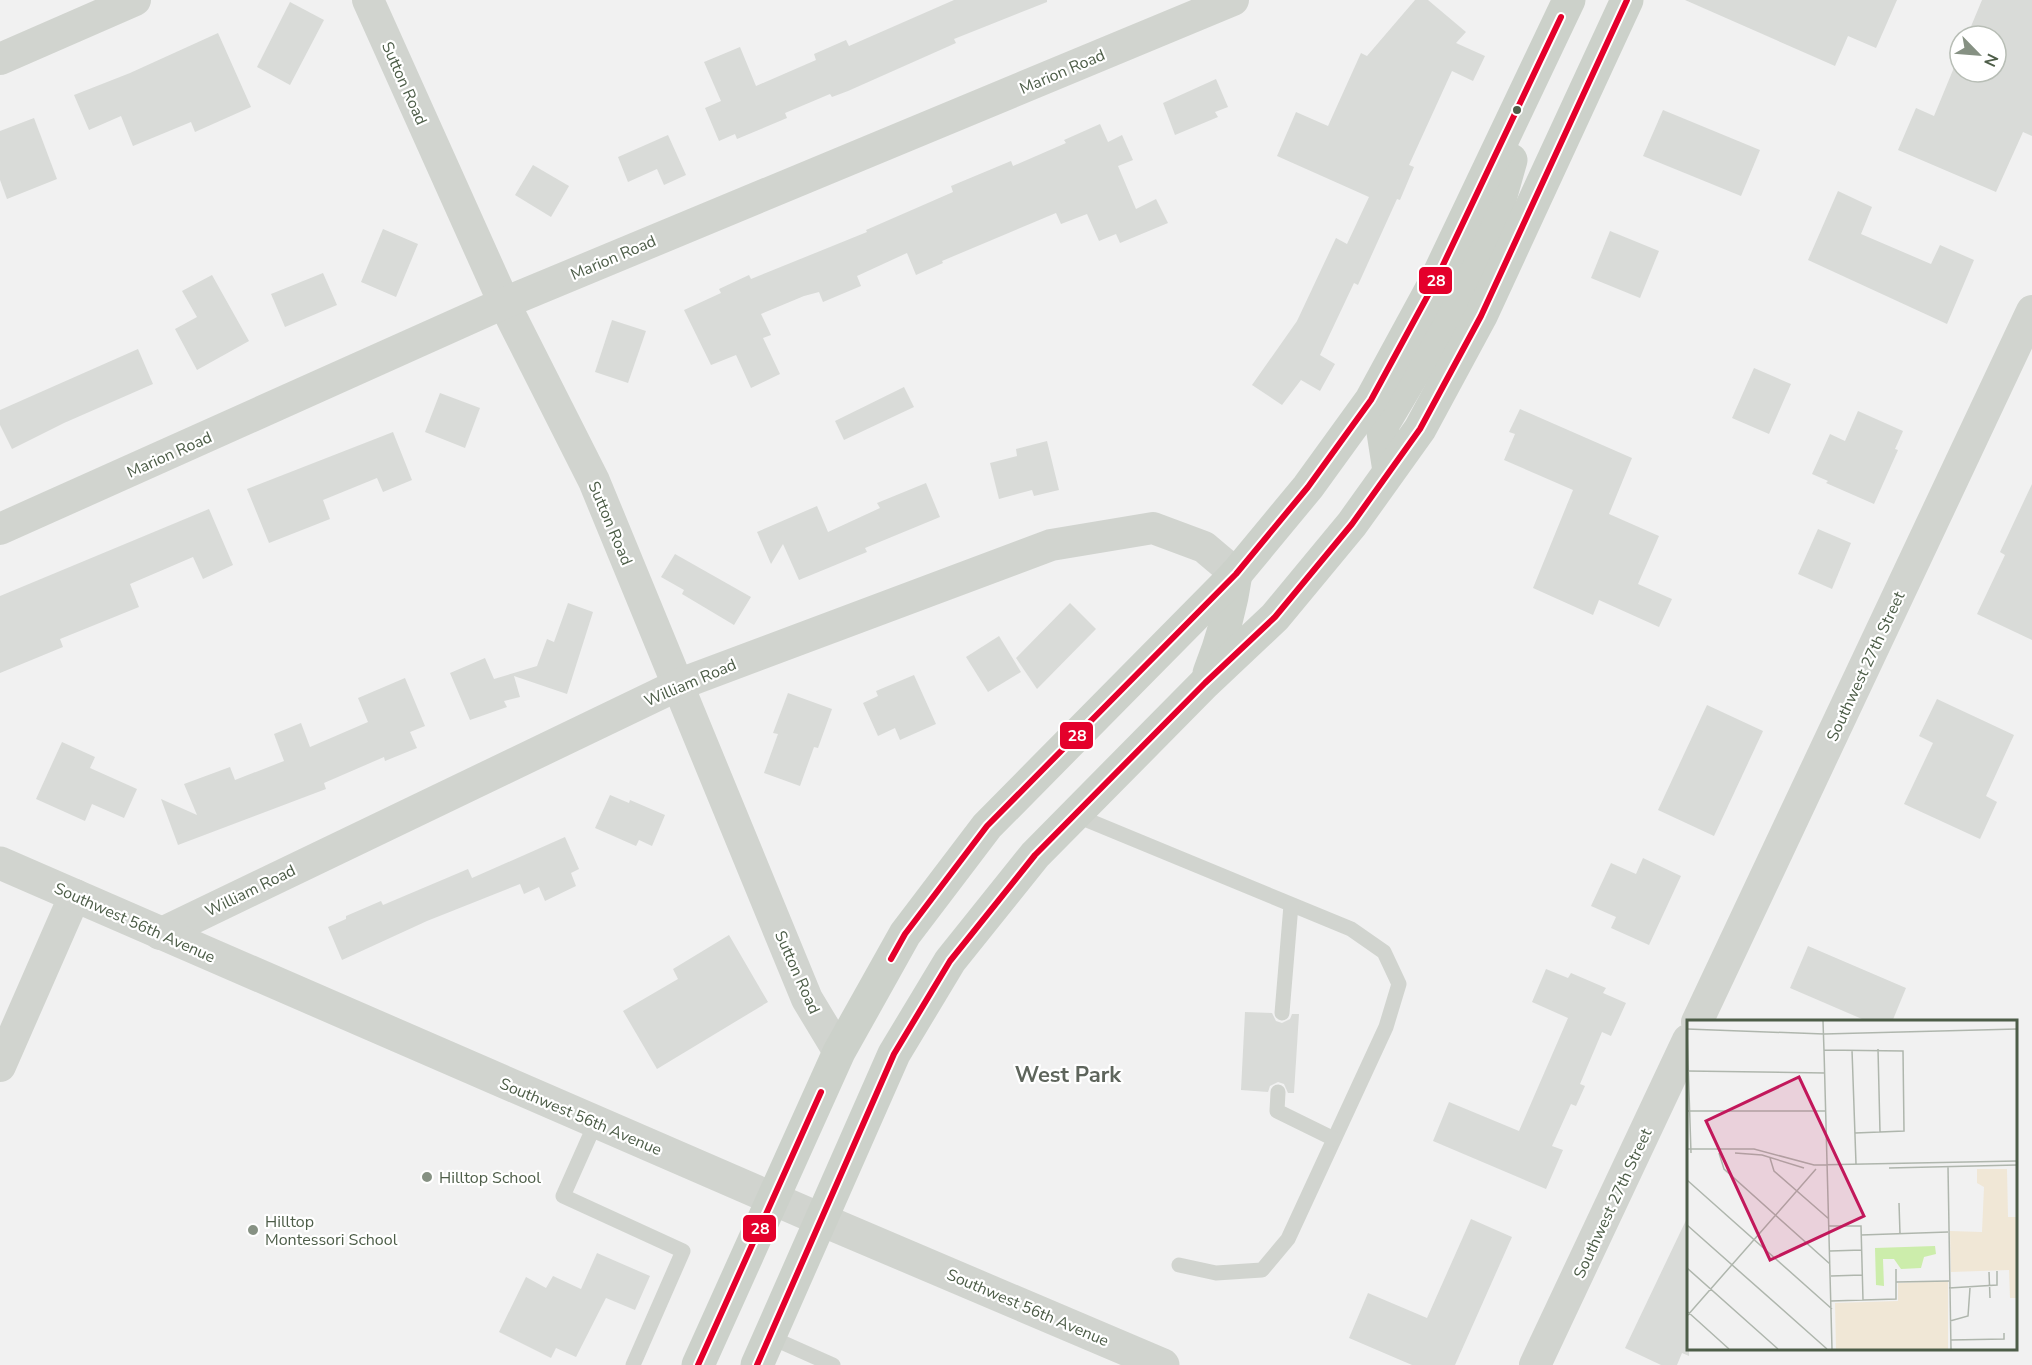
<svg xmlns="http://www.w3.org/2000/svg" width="2032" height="1365" font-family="'Nunito Sans',sans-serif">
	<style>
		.building { fill: #d9dbd8 }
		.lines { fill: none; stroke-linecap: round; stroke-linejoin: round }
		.service { stroke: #d1d4cf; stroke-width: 15 }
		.minor { stroke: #d1d4cf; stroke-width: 32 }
		.tertiary { stroke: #d1d4cf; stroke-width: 33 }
		.primary { stroke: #ccd1ca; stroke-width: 33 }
		.bus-1-casing { stroke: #fff; stroke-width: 10 }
		.bus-1 { stroke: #e4002b; stroke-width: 6 }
		.bus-dot { fill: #4d5d48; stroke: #fff; stroke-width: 2 }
		.poi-dot { fill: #869183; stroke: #fff; stroke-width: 2 }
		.labels { text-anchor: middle; stroke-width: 4.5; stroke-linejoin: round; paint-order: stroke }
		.street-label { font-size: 16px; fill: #4d5d48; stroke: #fff }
		.poi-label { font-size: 16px; fill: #4d5d48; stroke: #fff; text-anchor: start }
		.district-label { font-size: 22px; font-weight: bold; fill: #5e655c; stroke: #fff }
		.inset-road { fill: none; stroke: #afb6ad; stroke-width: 1.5 }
		.view { fill: #c2185b; fill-opacity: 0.15; stroke: #c2185b; stroke-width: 3 }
		.inset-edge { fill: none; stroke: #4d5d48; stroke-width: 3 }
		.line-badge { stroke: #fff; stroke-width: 2 }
		.badge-label { font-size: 16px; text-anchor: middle; font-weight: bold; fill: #fff }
	</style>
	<rect width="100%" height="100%" fill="#f1f1f1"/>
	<!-- building -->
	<g class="building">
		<path d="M954,0H1047V2L954,39L956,43L848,91L832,97L830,94L785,113L787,118L737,139L735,134L719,141L705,108L721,101L704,62L740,47L756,86L816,60L814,54L846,40L849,46Z"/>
		<path d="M1415,0H1428L1466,32L1456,43L1485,56L1473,81L1452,71L1409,165L1414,167L1400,200L1397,199L1358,285L1354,283L1320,355L1335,364L1320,391L1301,380L1282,405L1252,385L1297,321L1336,238L1347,244L1369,197L1277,156L1296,112L1328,126L1361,53L1367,56Z"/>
		<path d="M1685,0H1897L1876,48L1848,36L1835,66Z"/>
		<path d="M1982,0H2032V136L2023,132L1996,192L1898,150L1916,108L1934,116L1960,53V72H1996V36H1967Z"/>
		<path d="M290,2L324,20L290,85L257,67Z"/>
		<path d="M218,33L251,107L195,132L191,122L133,146L121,116L89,130L74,95L130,73Z"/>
		<path d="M1216,79L1228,107L1215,112L1218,117L1175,135L1163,103Z"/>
		<path d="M1663,110L1760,150L1741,196L1643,156Z"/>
		<path d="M34,118L57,179L7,199L0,180V131Z"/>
		<path d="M1100,124L1108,142L1122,135L1133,160L1118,166L1136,209L1156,199L1168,223L1120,243L1116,234L1099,241L1087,214L1061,224L1056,213L942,261L943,263L916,275L907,253L857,276L861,286L823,302L819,292L804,296L761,314L771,335L763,338L780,374L751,388L736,355L711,365L684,310L721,293L719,289L749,275L751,279L867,232L866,230L953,192L951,186L1011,161L1013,166L1066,143L1064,140Z"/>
		<path d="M668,135L686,175L664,185L657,169L628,182L618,157Z"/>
		<path d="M533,165L569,186L551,217L515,195Z"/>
		<path d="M1838,191L1872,207L1861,234L1931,264L1940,245L1974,260L1947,324L1808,260Z"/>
		<path d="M383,229L418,244L396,297L361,282Z"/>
		<path d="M1610,231L1659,251L1640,298L1591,278Z"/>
		<path d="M323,273L337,305L285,327L271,294Z"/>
		<path d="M212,275L249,341L197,370L175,329L197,317L182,291Z"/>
		<path d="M612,320L646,331L628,383L595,372Z"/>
		<path d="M138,349L153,384L64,423L12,449L0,425V410Z"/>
		<path d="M1754,368L1791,384L1769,434L1732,418Z"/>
		<path d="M904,387L914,407L844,440L835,421Z"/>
		<path d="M440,393L480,408L465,448L425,432Z"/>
		<path d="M1520,409L1632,458L1609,514L1659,536L1638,584L1672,599L1659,627L1599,600L1593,615L1533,588L1573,490L1504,460L1515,434L1509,432Z"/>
		<path d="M1858,411L1903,431L1895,449L1898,450L1874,504L1826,483L1828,481L1812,474L1830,434L1845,441Z"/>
		<path d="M393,432L412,480L383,492L377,478L323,500L330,519L269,543L247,489Z"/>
		<path d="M1047,441L1059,490L1034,496L1032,490L999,499L990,463L1017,456L1016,449Z"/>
		<path d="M926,483L940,517L865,548L867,552L799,580L783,544L771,564L757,532L817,506L828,532L880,508L877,503Z"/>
		<path d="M2032,484V640L1977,614L2005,555L2000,552Z"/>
		<path d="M209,509L233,565L203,579L193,557L130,584L139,607L60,639L63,647L0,673V596Z"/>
		<path d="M1818,529L1851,543L1832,589L1798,574Z"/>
		<path d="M675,554L751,597L734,625L682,594L684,590L661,577Z"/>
		<path d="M568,603L593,612L567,694L514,676L520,697L504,701L507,707L470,720L450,673L485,658L494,679L537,666L547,639L554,642Z"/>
		<path d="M1070,603L1096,629L1037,689L1016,658Z"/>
		<path d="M999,636L1021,672L988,692L966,657Z"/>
		<path d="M914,675L936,724L900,740L895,728L878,736L863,703L878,696L876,691Z"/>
		<path d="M405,678L425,726L410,732L417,748L385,761L384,757L324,783L326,789L178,845L161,799L197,815L184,784L230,767L235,780L284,761L274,734L301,723L310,747L368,722L358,698Z"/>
		<path d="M788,693L832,709L818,748L814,747L800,786L764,773L778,734L773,733Z"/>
		<path d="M1937,699L2014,735L1986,796L1997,802L1980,839L1904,804L1933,743L1919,736Z"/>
		<path d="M1707,705L1763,731L1714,836L1658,810Z"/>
		<path d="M62,742L95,757L90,768L137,789L124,818L92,804L85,821L36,799Z"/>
		<path d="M610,795L629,803L630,800L665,815L652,846L639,840L636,846L595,828Z"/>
		<path d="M565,837L579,869L571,873L576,886L545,901L539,887L524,894L520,884L427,921L342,960L328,927L346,919V916L381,901L383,905L468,869L472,878Z"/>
		<path d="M1643,858L1681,876L1649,945L1611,928L1616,917L1591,906L1611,863L1636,874Z"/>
		<path d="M729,935L768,1002L657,1069L623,1011L678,979L673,969Z"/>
		<path d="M1808,946L1906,988L1892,1022H1869L1790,988Z"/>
		<path d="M1546,969L1568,978L1571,973L1606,988L1603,993L1626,1003L1611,1036L1602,1032L1580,1084L1585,1086L1576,1106L1571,1104L1552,1146L1563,1150L1546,1189L1433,1141L1449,1102L1519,1131L1568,1018L1532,1002Z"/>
		<path d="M1245,1012L1272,1013L1276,1021L1282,1023L1290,1019L1292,1014H1299L1294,1093H1288L1284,1084L1278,1082L1270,1086L1268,1092L1241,1090Z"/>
		<path d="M1689,1214V1356L1682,1353L1677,1365H1661L1625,1348Z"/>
		<path d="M1471,1219L1512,1237L1455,1365H1412L1349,1338L1368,1293L1427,1318Z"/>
		<path d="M597,1253L650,1276L635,1310L606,1298L576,1357L556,1348L551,1358L499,1332L526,1277L546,1288L553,1276L581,1289Z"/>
	</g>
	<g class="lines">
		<!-- service -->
		<g class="service">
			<path d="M1075,815L1351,929L1384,952L1399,984L1386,1027L1288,1239L1262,1270L1216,1273L1179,1265"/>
			<path d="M1282,1013L1291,905"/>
			<path d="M1278,1092L1277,1111L1334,1139"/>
			<path d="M596,1122L563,1196L683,1251L633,1365"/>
			<path d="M770,1337L833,1365"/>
		</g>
		<!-- minor -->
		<g class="minor">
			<path d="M368,0L504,303L594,481L807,999L839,1052"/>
			<path d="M0,59L135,0"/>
			<path d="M0,529L504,303L1233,0"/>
			<path d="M160,934L680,684L1051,545L1153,528L1204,547L1236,574"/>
			<path d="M1697,1022L2032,311"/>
			<path d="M0,1066L75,895"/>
			<path d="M1535,1365L1688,1040"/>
		</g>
		<!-- tertiary -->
		<path class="tertiary" d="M0,863L822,1220L1163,1365"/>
		<!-- primary -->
		<g class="primary">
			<path d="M1389,471L1382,426L1451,310L1493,224L1511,160"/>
			<path d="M1209,673C1222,640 1231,609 1236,574"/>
			<path d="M698,1365L839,1052L905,934L987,826L1236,574L1308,487L1371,400L1433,286L1569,0"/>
			<path d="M757,1365L894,1054L950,961L1035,855L1205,683L1275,617L1352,524L1420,429L1481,316L1627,0"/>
		</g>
		<!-- bus-1 casing -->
		<g class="bus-1-casing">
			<g id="bus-1">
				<path d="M891,959L905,934L987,826L1236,574L1308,487L1371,400L1433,286L1561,17"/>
				<path d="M698,1365L821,1092"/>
				<path d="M757,1365L894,1054L950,961L1035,855L1205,683L1275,617L1352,524L1420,429L1481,316L1627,0"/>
			</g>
		</g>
		<!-- bus-1 -->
		<use href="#bus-1" class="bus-1"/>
	</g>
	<!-- markers -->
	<circle class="bus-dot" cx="1517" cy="110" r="5"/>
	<g class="poi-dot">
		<circle cx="427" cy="1177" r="6"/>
		<circle cx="253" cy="1230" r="6"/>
	</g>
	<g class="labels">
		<!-- street labels -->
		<g class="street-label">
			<text transform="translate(1062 71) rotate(-23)" y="6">Marion Road</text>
			<text transform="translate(405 83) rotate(66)" y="6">Sutton Road</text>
			<text transform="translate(613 257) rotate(-23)" y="6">Marion Road</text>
			<text transform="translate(169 454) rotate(-24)" y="6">Marion Road</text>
			<text transform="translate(611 523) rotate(67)" y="6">Sutton Road</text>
			<text transform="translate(1865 666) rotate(-65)" y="6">Southwest 27th Street</text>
			<text transform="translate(690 682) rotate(-23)" y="6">William Road</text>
			<text transform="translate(250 890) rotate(-26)" y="6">William Road</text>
			<text transform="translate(135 922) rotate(24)" y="6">Southwest 56th Avenue</text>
			<text transform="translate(798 972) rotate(66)" y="6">Sutton Road</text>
			<text transform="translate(581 1116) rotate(23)" y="6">Southwest 56th Avenue</text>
			<text transform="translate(1612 1203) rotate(-65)" y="6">Southwest 27th Street</text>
			<text transform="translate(1028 1307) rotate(23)" y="6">Southwest 56th Avenue</text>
		</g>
		<!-- poi labels -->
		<g class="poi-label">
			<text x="439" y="1183">Hilltop School</text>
			<text x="265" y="1227">Hilltop<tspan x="265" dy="18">Montessori School</tspan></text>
		</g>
		<!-- district labels -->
		<g class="district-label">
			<text x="1068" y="1082">West Park</text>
		</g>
	</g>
	<!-- overview -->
	<g transform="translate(1687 1020)">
		<rect width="330" height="330" fill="#f1f1f1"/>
		<path d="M290,149H320L321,197H330V278H323L322,250L264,252L263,211L295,212L297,167L290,163ZM261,261V329H149L148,283L211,281V263Z" fill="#f0e7d6"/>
		<path d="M248,226L249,234L237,237L234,248L214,249L207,239H196L197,266L189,265L188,228Z" fill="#ccedab"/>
		<path class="inset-road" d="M136,1L137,31M0,9L137,14L330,9M0,10L4,133M191,29L193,112M137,30L145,329M137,30L216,31L217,111L168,113M165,30L169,144M0,51L138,53M0,91H139M0,129H67L127,145L330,141M32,133L37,149L143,244M48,133L75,135L117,148M83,138L87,151L142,199M261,147L264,329M202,148L330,145M0,160L145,289M212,183L213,214M0,205L140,329M142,206H174L176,280M174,215L261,212M143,231L175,230M0,248L91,329M302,252L303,278M144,256L175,255M209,262L262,261M262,268L310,265V251M144,281L209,279V249M1,292L42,329M0,296L129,149M263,301L281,296L283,268M264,320L317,319V313"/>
		<path class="view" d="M112,57L177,196L83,240L19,101Z"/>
		<rect width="330" height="330" class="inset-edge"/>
	</g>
	<g class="line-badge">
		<rect x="1418" y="266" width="35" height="29" rx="6" fill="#e4002b"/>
		<rect x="1059" y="721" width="35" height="29" rx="6" fill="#e4002b"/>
		<rect x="742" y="1214" width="35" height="29" rx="6" fill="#e4002b"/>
	</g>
	<g class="badge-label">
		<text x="1436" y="286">28</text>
		<text x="1077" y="741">28</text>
		<text x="760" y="1234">28</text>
	</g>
	<!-- north arrow -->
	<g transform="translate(1978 54) rotate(115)"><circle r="28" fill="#ffffff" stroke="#b8beb6" stroke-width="1.5"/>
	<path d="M0-4.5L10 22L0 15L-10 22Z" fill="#869183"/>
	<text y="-9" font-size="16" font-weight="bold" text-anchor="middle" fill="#4d5d48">N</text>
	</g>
</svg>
